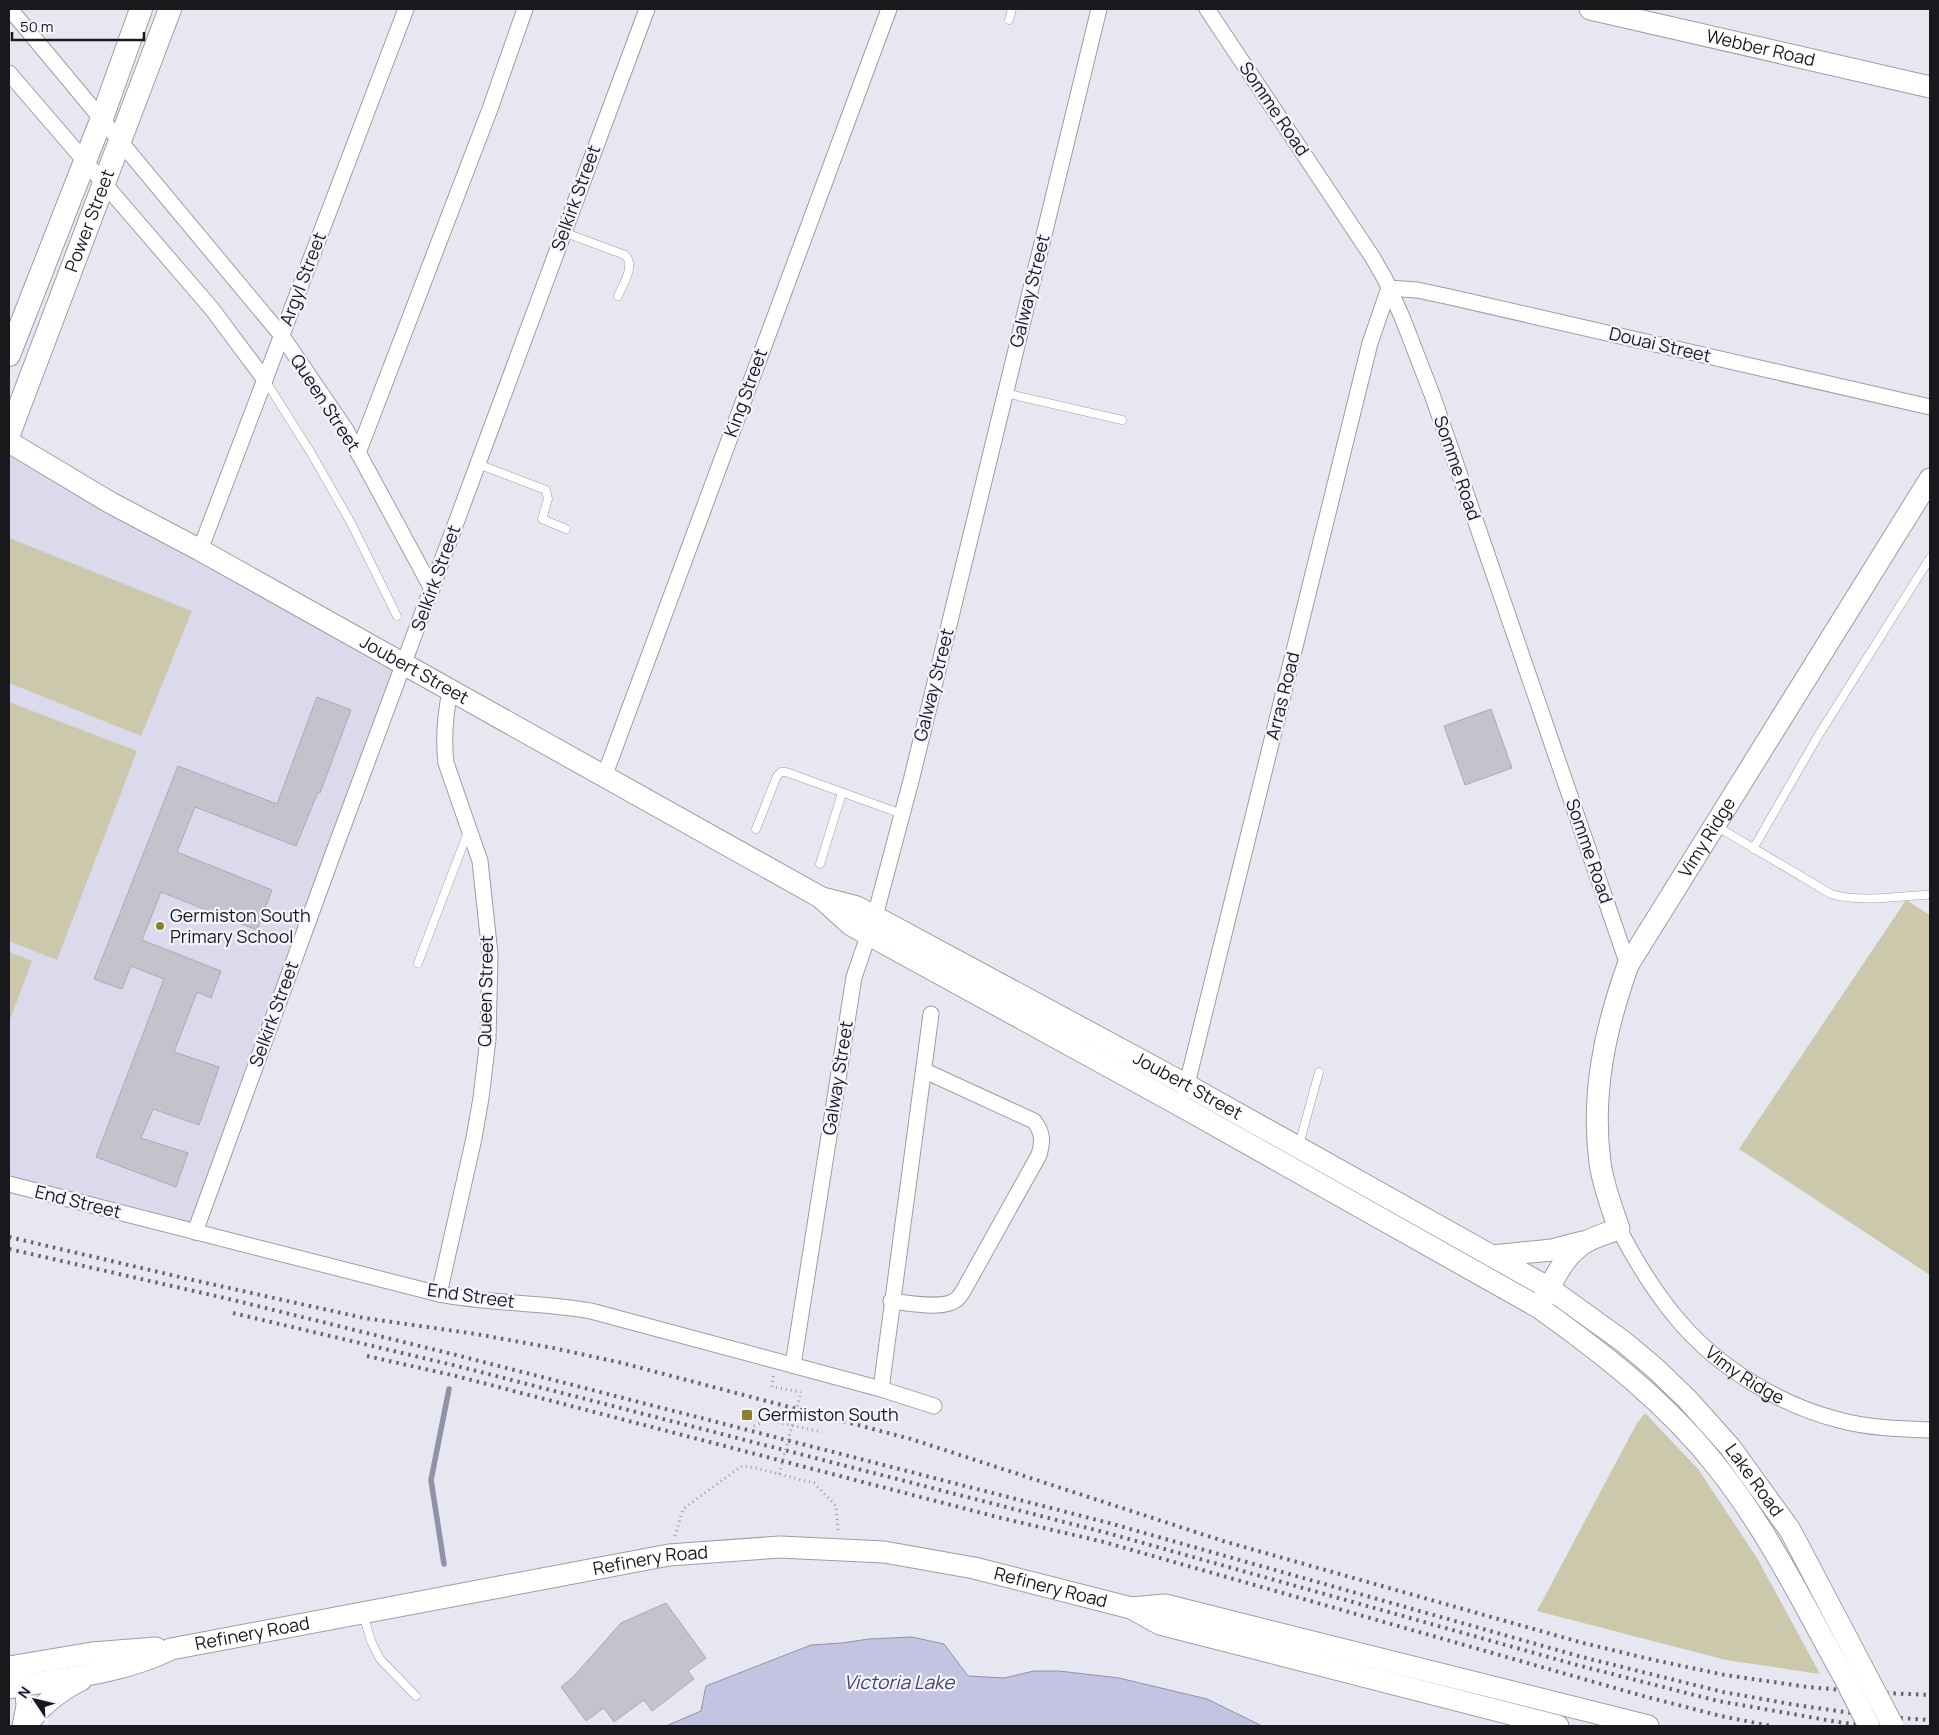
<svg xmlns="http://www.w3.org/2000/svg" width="1939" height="1735" font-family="Manrope,sans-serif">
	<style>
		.built { fill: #dadaec }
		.green { fill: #cbc8ab }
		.water { fill: #c4c4e2; stroke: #9191a7 }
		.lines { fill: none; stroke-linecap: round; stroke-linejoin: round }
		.stream { stroke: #9191a7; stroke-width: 5.5 }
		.building { fill: #c3c3ce; stroke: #ababb5 }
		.service-casing { stroke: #9d9da7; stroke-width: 9 }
		.minor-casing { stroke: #9d9da7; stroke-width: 17 }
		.secondary-casing { stroke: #9d9da7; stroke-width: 23 }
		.primary-casing { stroke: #9d9da7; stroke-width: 24 }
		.path { stroke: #9c9ca5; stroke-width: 3; stroke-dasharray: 1 4; stroke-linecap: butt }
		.service { stroke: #fff; stroke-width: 8 }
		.minor { stroke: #fff; stroke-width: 15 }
		.secondary { stroke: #fff; stroke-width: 21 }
		.primary { stroke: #fff; stroke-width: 22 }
		.rail { stroke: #67676e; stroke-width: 4; stroke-dasharray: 2.5 5; stroke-linecap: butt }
		.secondary-bridge-casing { stroke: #9d9da7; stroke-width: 23; stroke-linecap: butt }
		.path-bridge { stroke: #9c9ca5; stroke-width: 3; stroke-dasharray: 1 4; stroke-linecap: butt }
		.secondary-bridge { stroke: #fff; stroke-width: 21 }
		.poi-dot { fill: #8c8129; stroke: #f4f4ff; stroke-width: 2 }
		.labels { text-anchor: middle; stroke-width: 4.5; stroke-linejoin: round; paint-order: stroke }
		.street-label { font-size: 18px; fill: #19191d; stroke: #f4f4ff }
		.poi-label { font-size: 18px; fill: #19191d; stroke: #f4f4ff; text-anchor: start }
		.water-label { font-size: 19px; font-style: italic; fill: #45436e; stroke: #f4f4ff }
	</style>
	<rect width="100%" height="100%" fill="#e7e7f2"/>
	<!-- built -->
	<path class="built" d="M9,446L409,670L197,1231L9,1182Z"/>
	<!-- green -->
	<g class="green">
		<path d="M9,538L192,611L141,736L9,683Z"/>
		<path d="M9,702L137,751L57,960L9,941Z"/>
		<path d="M1906,900L1930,915V1275L1739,1149Z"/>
		<path d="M9,952L32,961L9,1022Z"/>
		<path d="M1645,1413L1698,1469L1757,1558L1820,1674L1726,1660L1537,1611L1637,1423Z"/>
	</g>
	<!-- water -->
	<path class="water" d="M912,1637L944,1644L968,1676L1004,1678L1034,1671H1059L1119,1678L1207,1699L1262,1726H666L701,1711L706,1686L811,1645L842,1643L869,1639Z"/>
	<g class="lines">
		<!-- stream -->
		<path class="stream" d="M444,1564L431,1480L449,1389"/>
	</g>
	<!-- building -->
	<g class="building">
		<path d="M317,697L351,710L320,793L318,792L296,846L195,807L177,852L272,890L257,930L161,892L142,940L221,971L211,998L197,992L174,1052L219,1067L199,1125L153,1109L141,1138L188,1153L176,1187L96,1157L164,979L131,966L122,989L94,979L178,766L277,804Z"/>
		<path d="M1491,709L1512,768L1465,785L1444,726Z"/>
		<path d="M666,1603L706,1658L688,1671L694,1679L652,1711L644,1700L614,1722L604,1708L586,1721L561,1687L573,1677L621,1623Z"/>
	</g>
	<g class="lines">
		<!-- service casing -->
		<g class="service-casing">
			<g id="service">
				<path d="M1009,20L1012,9"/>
				<path d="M563,232L625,255C636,265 623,284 618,296"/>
				<path d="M265,380L311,453L351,523L397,616"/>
				<path d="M1005,393L1122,420"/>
				<path d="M478,464L546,490L548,499L542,519L566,529"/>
				<path d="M1716,826L1831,894C1861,903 1895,896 1926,895"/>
				<path d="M756,829L777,776L781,772H786L902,814"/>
				<path d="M1753,849L1818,736L1930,558"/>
				<path d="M820,864L842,793"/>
				<path d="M418,963L468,832"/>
				<path d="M1299,1145L1319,1072"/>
				<path d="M363,1614L371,1641L380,1659L416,1696"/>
			</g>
		</g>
		<!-- minor casing -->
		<g class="minor-casing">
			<g id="minor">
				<path d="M10,9L282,336L346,430L432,589"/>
				<path d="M1207,9L1373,258L1385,279L1402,317L1433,397L1628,965"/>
				<path d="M9,73L212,309L265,380"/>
				<path d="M358,453L490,109L525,9"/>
				<path d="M200,550L406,9"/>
				<path d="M604,777L889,9"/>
				<path d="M1185,1092L1370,343L1389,288L1417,290L1450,297L1930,407"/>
				<path d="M9,1184L439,1294C489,1304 541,1302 591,1311L881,1389L934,1406"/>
				<path id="s1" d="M1619,1229C1636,1262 1655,1293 1679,1321C1719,1368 1780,1405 1839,1420C1868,1428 1901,1429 1930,1430"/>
				<path d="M195,1232L331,859L647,9"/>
				<path d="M439,1294L474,1138L481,1098L488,1039L490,954L480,861L446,763C443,738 445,716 450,691"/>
				<path d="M891,1301C908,1303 946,1311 958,1298C962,1294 965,1288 967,1284L1039,1155C1043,1141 1043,1133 1034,1121L925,1071"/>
				<path d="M793,1365L854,977L875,916L912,777L1099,9"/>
				<path d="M881,1389L931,1014"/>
				<path d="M20,1726L24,1706L22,1676"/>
			</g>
		</g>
		<!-- secondary casing -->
		<g class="secondary-casing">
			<g id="secondary">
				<path id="s2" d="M1590,9L1930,87"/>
				<path id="s3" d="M9,442L111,503L200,550L820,897L851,925L1181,1106L1538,1307C1604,1354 1668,1404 1718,1468C1768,1531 1804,1605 1843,1675"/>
				<path id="s4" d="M822,898L857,907L1187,1085L1549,1288L1624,1342L1656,1369L1687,1399L1730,1447L1790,1530L1862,1667"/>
				<path d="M1492,1256L1552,1250L1583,1242"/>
				<path id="s5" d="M1542,1301C1554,1280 1564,1254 1586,1242C1596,1236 1608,1233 1619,1229C1612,1208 1603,1185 1600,1163C1591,1094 1605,1029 1628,965L1930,479"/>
				<path d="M1131,1608L1165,1605L1648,1726"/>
				<path d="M9,1667L92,1653L156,1648"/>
				<path id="s6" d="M9,1688C63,1678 121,1674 171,1649L669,1555L780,1547L884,1552L974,1568L1131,1608L1160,1624L1558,1726"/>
				<path d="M26,1726C40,1706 59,1691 81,1680"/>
			</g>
		</g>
		<!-- primary casing -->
		<g class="primary-casing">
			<g id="primary">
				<path d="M9,355L102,118L141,9"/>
				<path id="s7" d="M9,434L170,9"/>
			</g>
		</g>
		<!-- path -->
		<g class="path">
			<path d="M773,1376L772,1387L801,1392"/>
			<path d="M768,1420L822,1432"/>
			<path d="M754,1426L768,1420L759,1405"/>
			<path d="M675,1536L683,1509L742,1466L756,1468L814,1483L836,1506L838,1531"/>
		</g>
		<!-- service -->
		<use href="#service" class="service"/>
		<!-- minor -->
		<use href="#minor" class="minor"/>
		<!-- secondary -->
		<use href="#secondary" class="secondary"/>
		<!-- primary -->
		<use href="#primary" class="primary"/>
		<!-- rail -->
		<g class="rail">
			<path d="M9,1237L184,1278L364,1318L476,1334L553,1348L622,1363L911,1439L1223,1541L1583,1643L1654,1660L1725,1675L1808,1687L1865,1692L1930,1695"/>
			<path d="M9,1249L229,1299L460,1356L1109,1523L1582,1657L1723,1692L1796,1705L1873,1716L1930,1720"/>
			<path d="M233,1313L457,1366L1111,1534L1577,1665L1718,1701L1844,1723L1885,1726"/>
			<path d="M367,1356L456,1376L1001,1518L1104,1542L1643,1696L1721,1716L1771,1726"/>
		</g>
		<!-- secondary-bridge casing -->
		<g class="secondary-bridge-casing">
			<g id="secondary-bridge">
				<path d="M1862,1667L1893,1726"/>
				<path d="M1843,1675L1869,1726"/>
			</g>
		</g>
		<!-- path-bridge -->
		<path class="path-bridge" d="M779,1474L801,1392"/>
		<!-- secondary-bridge -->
		<use href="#secondary-bridge" class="secondary-bridge"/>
	</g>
	<!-- markers -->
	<g class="poi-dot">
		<circle cx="160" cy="926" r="5"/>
		<rect x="741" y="1409" width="12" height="12" rx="2.5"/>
	</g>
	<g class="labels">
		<!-- street labels -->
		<g class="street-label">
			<text dy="6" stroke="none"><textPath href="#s2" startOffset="175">Webber Road</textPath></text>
			<text transform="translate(1274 109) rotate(56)" y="6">Somme Road</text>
			<text transform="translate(576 198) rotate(-70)" y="6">Selkirk Street</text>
			<text dy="6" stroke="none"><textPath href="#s7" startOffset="228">Power Street</textPath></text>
			<text transform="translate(303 279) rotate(-69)" y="6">Argyl Street</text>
			<text transform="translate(1030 291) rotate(-76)" y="6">Galway Street</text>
			<text transform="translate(1660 345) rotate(13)" y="6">Douai Street</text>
			<text transform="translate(746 393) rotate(-70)" y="6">King Street</text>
			<text transform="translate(325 403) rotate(57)" y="6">Queen Street</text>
			<text transform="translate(1457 468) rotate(71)" y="6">Somme Road</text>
			<text transform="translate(436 578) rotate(-70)" y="6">Selkirk Street</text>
			<text dy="6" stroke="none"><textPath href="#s3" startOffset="465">Joubert Street</textPath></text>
			<text transform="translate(934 685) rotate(-76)" y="6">Galway Street</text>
			<text transform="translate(1283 696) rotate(-76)" y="6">Arras Road</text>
			<text dy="6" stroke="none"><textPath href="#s5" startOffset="531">Vimy Ridge</textPath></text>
			<text transform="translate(1589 851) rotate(71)" y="6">Somme Road</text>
			<text transform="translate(486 991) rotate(-89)" y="6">Queen Street</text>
			<text transform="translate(274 1014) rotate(-70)" y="6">Selkirk Street</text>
			<text transform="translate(838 1078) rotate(-81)" y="6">Galway Street</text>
			<text dy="6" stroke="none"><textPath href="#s4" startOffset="412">Joubert Street</textPath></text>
			<text transform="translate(78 1202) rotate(14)" y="6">End Street</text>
			<text transform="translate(471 1296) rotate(8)" y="6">End Street</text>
			<text dy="6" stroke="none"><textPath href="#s1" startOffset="196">Vimy Ridge</textPath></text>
			<text dy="6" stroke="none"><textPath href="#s4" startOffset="1109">Lake Road</textPath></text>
			<text dy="6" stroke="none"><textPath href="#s6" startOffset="655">Refinery Road</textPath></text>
			<text dy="6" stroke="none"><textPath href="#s6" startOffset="1060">Refinery Road</textPath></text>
			<text dy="6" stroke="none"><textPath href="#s6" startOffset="250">Refinery Road</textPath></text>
		</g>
		<!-- poi labels -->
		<g class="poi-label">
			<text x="170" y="922">Germiston South<tspan x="170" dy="21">Primary School</tspan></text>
			<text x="758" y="1421">Germiston South</text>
		</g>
		<!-- water labels -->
		<g class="water-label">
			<text x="899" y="1689">Victoria Lake</text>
		</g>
	</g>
	<!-- border -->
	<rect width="1939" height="1735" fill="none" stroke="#19191d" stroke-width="20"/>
	<!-- north arrow -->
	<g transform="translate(35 1700) rotate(305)" stroke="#f4f4ff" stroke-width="4" paint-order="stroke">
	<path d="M0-4L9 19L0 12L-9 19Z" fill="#19191d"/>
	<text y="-8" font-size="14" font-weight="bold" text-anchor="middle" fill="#19191d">N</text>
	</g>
	<!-- scale -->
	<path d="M12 32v8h132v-8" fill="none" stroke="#19191d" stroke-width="2.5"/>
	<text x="20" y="32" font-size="15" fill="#19191d" stroke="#f4f4ff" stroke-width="4" paint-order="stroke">50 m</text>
</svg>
